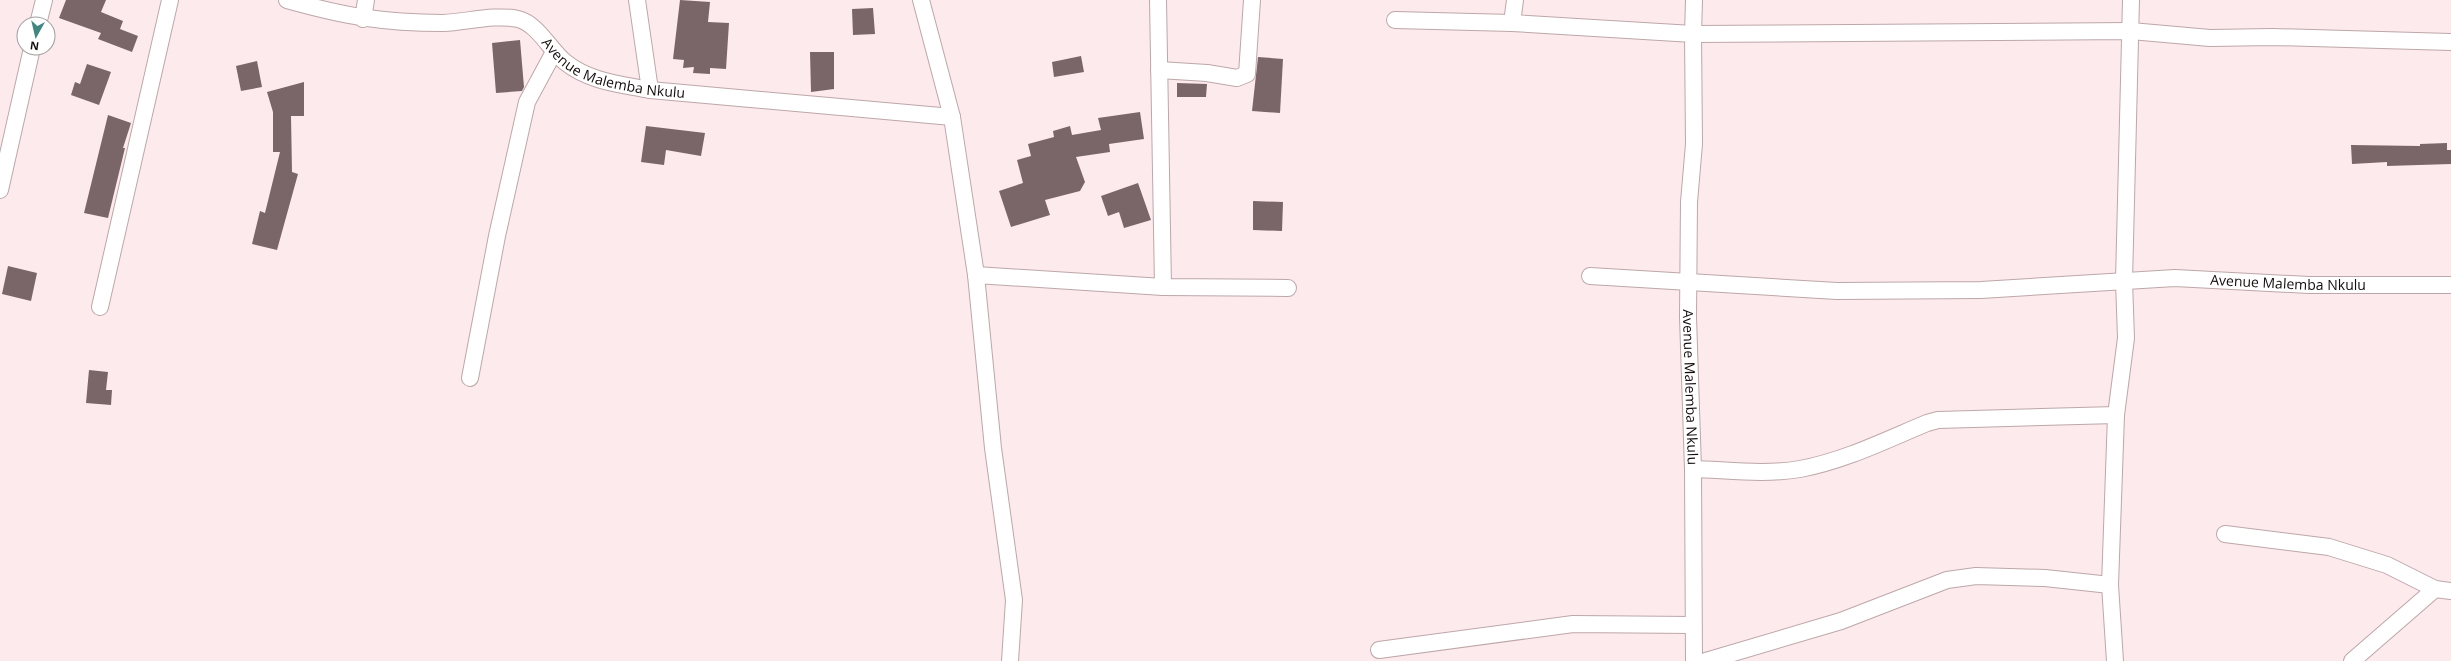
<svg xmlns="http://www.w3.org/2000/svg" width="2451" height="661" font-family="'Open Sans',sans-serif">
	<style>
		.building { fill: #7a6668 }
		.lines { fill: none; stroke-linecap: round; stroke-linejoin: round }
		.street-casing { stroke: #bda7a9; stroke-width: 18 }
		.street { stroke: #fff; stroke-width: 16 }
		.labels { text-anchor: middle; stroke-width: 4; stroke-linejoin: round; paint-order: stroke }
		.street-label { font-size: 14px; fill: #120b0c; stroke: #fff }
	</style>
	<rect width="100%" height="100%" fill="#fdeaec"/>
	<!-- building -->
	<g class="building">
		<path d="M66,0H106L101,12L123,21L120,29L138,36L132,52L98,39L101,33L59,18Z"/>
		<path d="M680,0L710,2L708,22L729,23L726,69L710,68V74L693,73L694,67L683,68L684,60L673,59Z"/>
		<path d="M873,8L875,34L853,35L852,9Z"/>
		<path d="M520,40L524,87L522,91L496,93L492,43Z"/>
		<path d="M810,52H834V89L811,92Z"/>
		<path d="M1081,56L1084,72L1054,77L1052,62Z"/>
		<path d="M1258,57L1283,59L1280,113L1252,111Z"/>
		<path d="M257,61L262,87L241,91L236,66Z"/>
		<path d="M87,64L111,72L99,105L71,95L75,82L80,84Z"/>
		<path d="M304,82V116H291L292,172L298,174L277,250L252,244L260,211L265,213L280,152H273V112L267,92Z"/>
		<path d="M1177,83L1207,84L1206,97H1177Z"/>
		<path d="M1140,112L1144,139L1109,144L1110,152L1076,157L1085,182L1080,191L1045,200L1050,215L1011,227L999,191L1023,183L1017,160L1031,156L1028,144L1054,137L1053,131L1070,126L1072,135L1101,130L1098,118Z"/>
		<path d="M108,115L131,123L123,148H125L108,218L84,213Z"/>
		<path d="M646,126L705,133L701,156L666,150L664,165L641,162Z"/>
		<path d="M2447,143V150H2451V164L2387,166V162L2352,164L2351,145L2420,146V144Z"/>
		<path d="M1138,183L1151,220L1124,228L1119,212L1108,216L1101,196Z"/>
		<path d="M1253,201L1283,202L1282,231L1253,230Z"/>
		<path d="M8,266L37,273L31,301L2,294Z"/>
		<path d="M89,370L108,372L106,390H112L111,405L86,403Z"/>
	</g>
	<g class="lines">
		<!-- street casing -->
		<g class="street-casing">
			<g id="street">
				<path id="s1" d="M287,0C344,16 383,23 443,23C467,22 494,14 518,19C538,24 550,50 565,62C590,82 620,84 650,90L952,117"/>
				<path d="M637,0L650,90"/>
				<path d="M921,0L952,117L976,275L993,448L1014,600L1010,661"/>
				<path d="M1158,0L1163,287"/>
				<path id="s2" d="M1515,0L1512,23L1693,34L1694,144L1689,202L1688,317L1693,469L1694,661"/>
				<path d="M1694,0L1693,34L2131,31L2210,38L2273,37L2451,42"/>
				<path d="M363,19L366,0"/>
				<path d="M1395,20L1512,23"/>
				<path d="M38,24L44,0"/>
				<path d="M1159,70L1207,73L1237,78L1247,74L1252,0"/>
				<path d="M0,190L32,48"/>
				<path d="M976,275L1163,287L1288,288"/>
				<path id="s3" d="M1590,276L1837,291L1981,290L2175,278L2309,285H2451"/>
				<path d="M100,307L170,0"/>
				<path d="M470,378L497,236L527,102L554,52"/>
				<path d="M1693,469C1728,470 1765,475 1800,469C1844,461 1886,440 1927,423L1938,420L2116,415"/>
				<path d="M2225,534L2329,547L2387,565L2435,589L2451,591"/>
				<path d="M1379,650L1573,624L1692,625"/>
				<path d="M1706,661L1841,621L1947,580L1976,576L2045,578L2110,585"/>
				<path d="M2115,661L2110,585L2116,415L2126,338L2124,281L2131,0"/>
				<path d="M2352,661L2435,589"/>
			</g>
		</g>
		<!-- street -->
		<use href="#street" class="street"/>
	</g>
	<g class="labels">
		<!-- street labels -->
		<g class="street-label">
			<text dy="5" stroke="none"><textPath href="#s1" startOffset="346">Avenue Malemba Nkulu</textPath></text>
			<text dy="5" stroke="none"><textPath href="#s3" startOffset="699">Avenue Malemba Nkulu</textPath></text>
			<text dy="5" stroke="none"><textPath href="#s2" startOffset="558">Avenue Malemba Nkulu</textPath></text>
		</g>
	</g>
	<!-- north arrow -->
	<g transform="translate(36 36) rotate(188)"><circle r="19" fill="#ffffff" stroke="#a09d9e"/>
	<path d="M0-3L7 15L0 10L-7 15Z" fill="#408782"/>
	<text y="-6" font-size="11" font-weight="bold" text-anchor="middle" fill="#120b0c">N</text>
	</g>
</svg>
